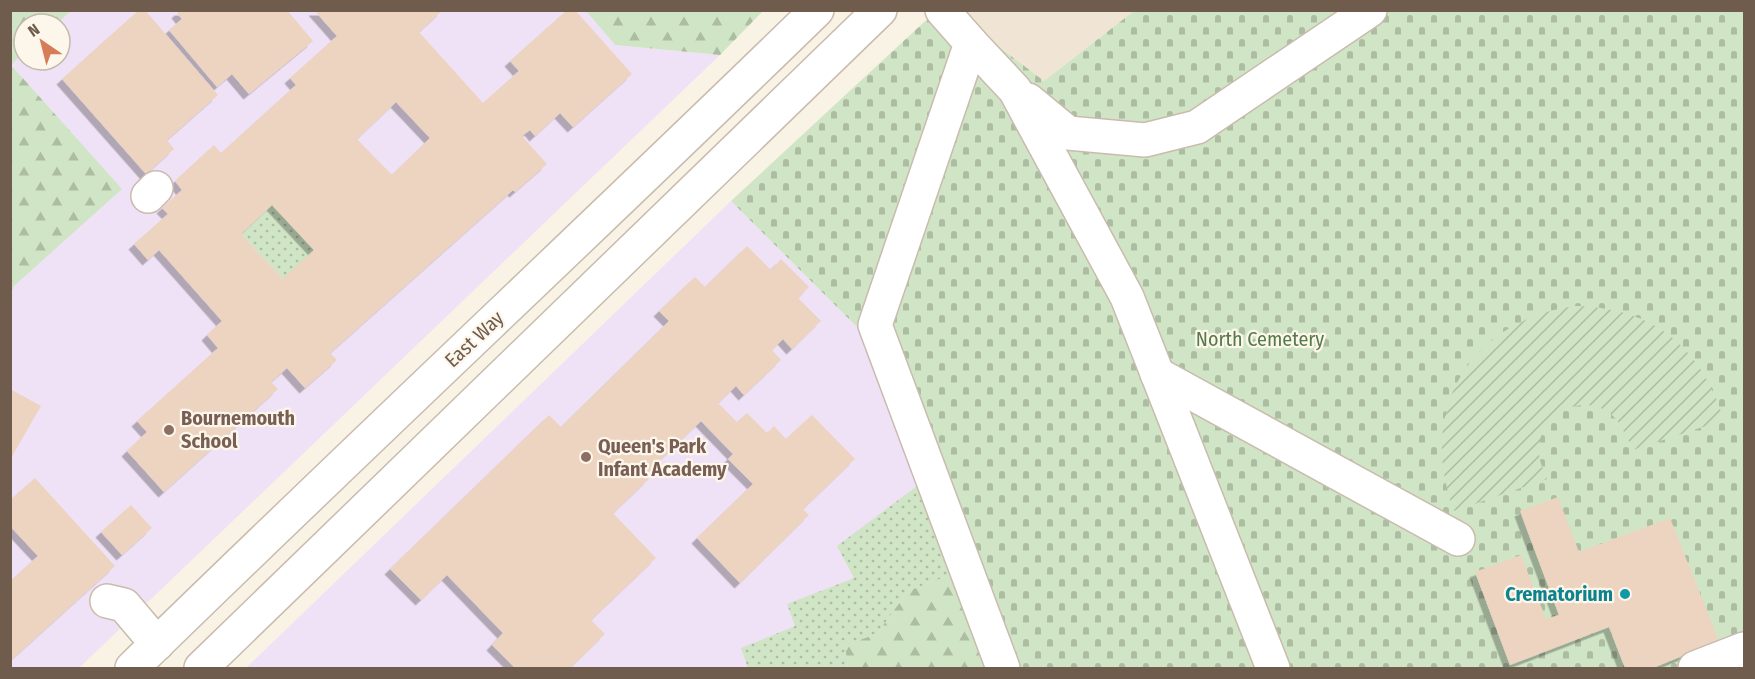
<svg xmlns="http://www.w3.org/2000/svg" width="1755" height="679" font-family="'Fira Sans Condensed',sans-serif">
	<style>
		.residential { fill: #f0e5d4 }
		.education { fill: #f0e2f6 }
		.grass { fill: url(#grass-dots) }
		.forest { fill: url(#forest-firs) }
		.cemetery { fill: url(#cemetery-stones) }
		.garden { fill: url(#garden-furrows) }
		.building { fill: #ecd4c0; fill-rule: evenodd; filter: url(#shadow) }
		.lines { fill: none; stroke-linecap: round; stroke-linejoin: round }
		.minor-casing { stroke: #c9bbad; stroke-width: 36 }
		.minor { stroke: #fff; stroke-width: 33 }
		.education-dot { fill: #8d6e63; stroke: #fdf7eb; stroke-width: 2 }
		.culture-dot { fill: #0f9aa8; stroke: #fdf7eb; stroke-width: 2 }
		.labels { text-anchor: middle; stroke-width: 4.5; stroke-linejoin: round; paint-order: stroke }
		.street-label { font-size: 20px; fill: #6f5c4d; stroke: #fdf7eb }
		.park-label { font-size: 20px; fill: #547a4a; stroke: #fdf7eb }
		.education-label { font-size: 20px; font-weight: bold; fill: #785e54; stroke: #fdf7eb; text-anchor: start }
		.culture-label { font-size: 20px; font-weight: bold; fill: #0d838f; stroke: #fdf7eb; text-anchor: end }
	</style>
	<defs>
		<pattern id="grass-dots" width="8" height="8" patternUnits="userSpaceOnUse" patternTransform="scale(1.5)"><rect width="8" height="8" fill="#d0e5c5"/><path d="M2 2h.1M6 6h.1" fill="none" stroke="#adbda2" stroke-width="1.8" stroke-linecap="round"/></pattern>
		<pattern id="forest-firs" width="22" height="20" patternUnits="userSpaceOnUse" patternTransform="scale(1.5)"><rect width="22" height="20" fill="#d0e5c5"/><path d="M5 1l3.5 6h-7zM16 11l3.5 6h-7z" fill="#adbda2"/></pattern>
		<pattern id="cemetery-stones" width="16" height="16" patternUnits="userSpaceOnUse" patternTransform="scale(1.5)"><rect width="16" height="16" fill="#d0e5c5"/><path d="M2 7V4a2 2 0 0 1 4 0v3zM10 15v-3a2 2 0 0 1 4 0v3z" fill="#adbda2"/></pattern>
		<pattern id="garden-furrows" width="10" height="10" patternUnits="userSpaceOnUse" patternTransform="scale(1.5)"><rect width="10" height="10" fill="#d0e5c5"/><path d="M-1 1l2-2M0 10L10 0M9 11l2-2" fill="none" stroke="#adbda2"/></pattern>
		<filter id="shadow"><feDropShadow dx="-5.5" dy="5.5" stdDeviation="0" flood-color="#0004"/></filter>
	</defs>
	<rect width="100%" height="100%" fill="#f9f3e5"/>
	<!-- residential -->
	<path class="residential" d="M952,11H1134L1044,81Z"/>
	<!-- education -->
	<g class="education">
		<path d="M71,10L586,11L615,45L720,55L79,668H11V295L14,286L10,65L24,52V60H60V24H56Z"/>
		<path d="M731,201L865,335L993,668H246Z"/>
	</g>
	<!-- grass -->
	<g class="grass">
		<path d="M272,205L314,250L283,279L241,234Z"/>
		<path d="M921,483L956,573L908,591L877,634L846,645L848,668H748L741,648L795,626L787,604L854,578L837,546Z"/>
	</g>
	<!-- forest -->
	<g class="forest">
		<path d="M11,10H71V11L56,24H24V52L11,65Z"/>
		<path d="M586,11H763L720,55L615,45Z"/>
		<path d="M11,65L122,189L14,286L11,295Z"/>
		<path d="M956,573L993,668H848L845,645L877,634L908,591Z"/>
	</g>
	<!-- cemetery -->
	<path class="cemetery" d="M936,11H952L1044,81L1134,11H1744V668H993L865,335L731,201Z"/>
	<!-- garden -->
	<path class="garden" d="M1576,306C1654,308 1701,347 1724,420L1633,450C1628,440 1623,427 1615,418C1588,390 1541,411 1539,448C1538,459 1543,469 1547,479L1454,511C1416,410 1470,320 1576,306Z"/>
	<!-- building -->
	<g class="building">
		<path d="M139,10H145L218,95L167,140L174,149L146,174L62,79Z"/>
		<path d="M180,10H287L313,41L249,94L232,74L217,87L169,30L182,19L177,13Z"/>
		<path d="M314,10H443L419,32L483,103L519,71L510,61L567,10H575L632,74L573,127L560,113L535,136L530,130L522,136L547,164L515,192L513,190L330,353L337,360L305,388L287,368L271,382L278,389L164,492L127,451L147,432L137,421L218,348L207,335L222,321L159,250L148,260L134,244L168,214L162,208L182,190L175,181L214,145L221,153L296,85L290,78L337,36ZM396,102L430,138L392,175L357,139ZM272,205L314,250L283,279L241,234Z"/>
		<path d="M747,246L771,270L781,259L809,287L798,298L821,321L792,349L783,339L772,350L781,360L744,395L736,386L718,403L737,422L747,413L767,433L774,426L786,439L812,415L855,459L803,509L809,515L740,583L697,538L753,484L728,459L733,454L701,421L645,475L649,479L613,513L656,558L591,620L605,634L570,668H515L492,645L503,633L447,575L421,600L390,569L549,415L561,427L669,321L659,311L695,277L705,287Z"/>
		<path d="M12,390L41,406L10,460V392Z"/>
		<path d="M35,478L115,566L10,661V581L38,556L10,526V500Z"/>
		<path d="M1558,497L1579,552L1670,518L1719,641L1653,668H1625L1609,627L1510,665L1475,572L1521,555L1546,619L1559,615L1520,511Z"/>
		<path d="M131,505L152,528L122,555L101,532Z"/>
	</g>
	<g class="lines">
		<!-- minor casing -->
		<g class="minor-casing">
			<g id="minor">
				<path d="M942,10L971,43L875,325L1003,668"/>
				<path d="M971,43L1015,90L1127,297L1273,668"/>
				<path d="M1028,100L1068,133L1145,140L1197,127L1370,10"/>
				<path d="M148,196L156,188"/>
				<path d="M1157,374L1458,539"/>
				<path d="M107,601L124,605L157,644"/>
				<path d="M132,668C358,447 590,231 817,10"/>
				<path d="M201,668L880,10"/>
				<path d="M1695,668L1744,649"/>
			</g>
		</g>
		<!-- minor -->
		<use href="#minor" class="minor"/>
	</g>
	<!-- markers -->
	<g class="education-dot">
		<circle cx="169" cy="430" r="6"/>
		<circle cx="586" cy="457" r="6"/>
	</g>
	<circle class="culture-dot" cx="1625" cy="594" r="6"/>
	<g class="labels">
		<!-- street labels -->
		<g class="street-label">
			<text transform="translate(474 339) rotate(-43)" y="7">East Way</text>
		</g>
		<!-- park labels -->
		<g class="park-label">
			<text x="1260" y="346">North Cemetery</text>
		</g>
		<!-- education labels -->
		<g class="education-label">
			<text x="181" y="425">Bournemouth<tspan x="181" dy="23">School</tspan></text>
			<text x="598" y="453">Queen's Park<tspan x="598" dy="23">Infant Academy</tspan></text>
		</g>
		<!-- culture labels -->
		<g class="culture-label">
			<text x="1613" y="601">Crematorium</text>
		</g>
	</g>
	<!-- border -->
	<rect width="1755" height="679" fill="none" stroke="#6f5c4d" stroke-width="24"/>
	<!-- north arrow -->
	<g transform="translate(42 42) rotate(325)"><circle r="28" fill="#fdf7eb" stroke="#c4b9ac" stroke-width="1.5"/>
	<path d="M0-4.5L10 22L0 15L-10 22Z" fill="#d67d57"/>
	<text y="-9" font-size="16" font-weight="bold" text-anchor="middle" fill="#6f5c4d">N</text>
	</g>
</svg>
